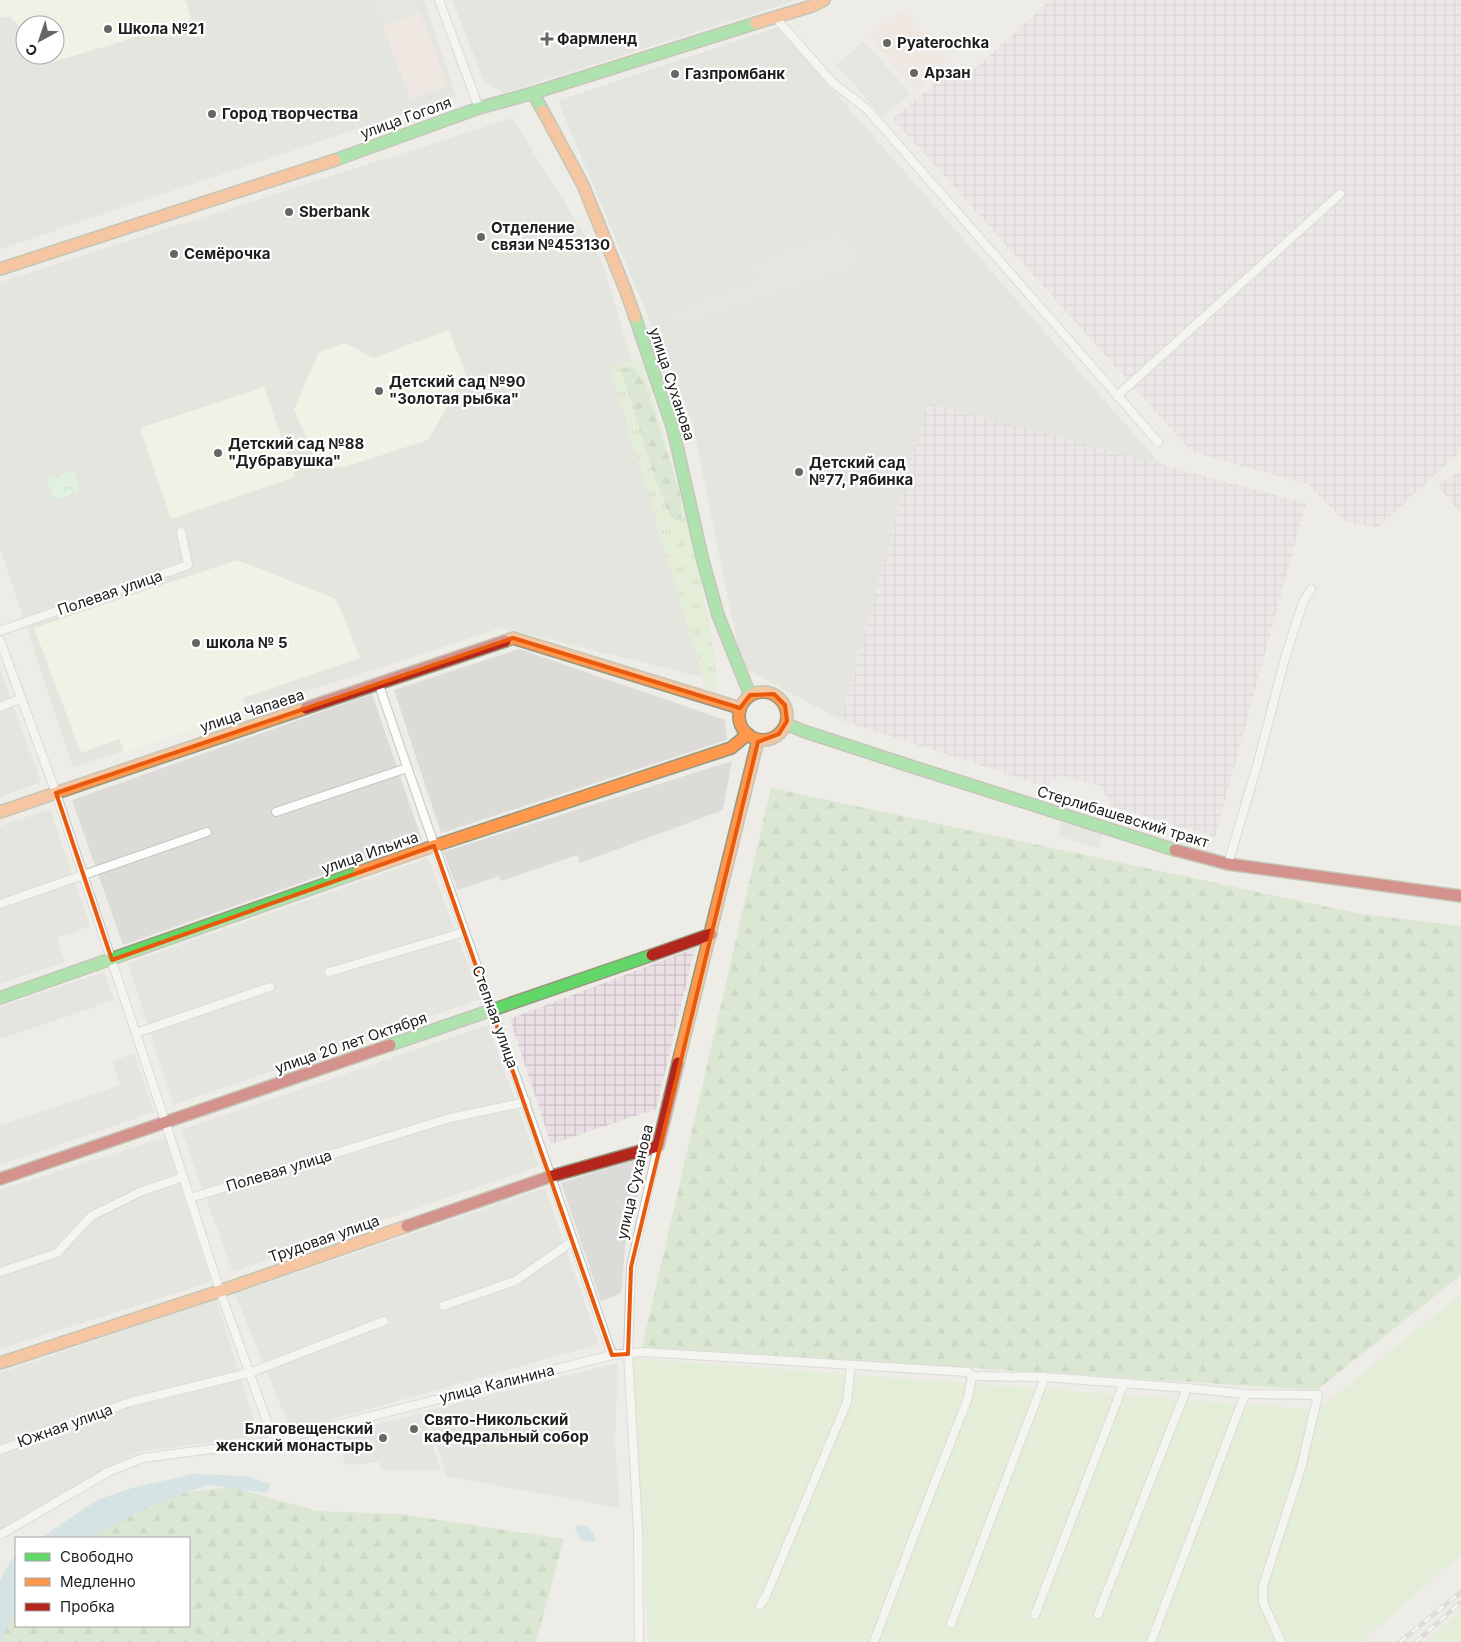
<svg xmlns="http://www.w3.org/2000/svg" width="1461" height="1642" font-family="Inter,sans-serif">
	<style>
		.residential { fill: #dcdbd8; fill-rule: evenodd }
		.commercial { fill: #f0dfdb }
		.industrial { fill: url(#industrial-grid) }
		.education { fill: #f6f6e2 }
		.religious { fill: #dbdad8 }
		.grass { fill: url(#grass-tufts) }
		.forest { fill: url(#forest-firs) }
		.park { fill: url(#park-crowns) }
		.garden { fill: #d7edc3 }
		.parking { fill: #ddddda }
		.water { fill: #b8d8e3 }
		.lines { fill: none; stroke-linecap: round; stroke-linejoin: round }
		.street-casing { stroke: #c5c5c3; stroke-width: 10 }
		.fast-casing { stroke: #94987e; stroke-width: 14 }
		.slow-casing { stroke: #94987e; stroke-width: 14 }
		.jam-casing { stroke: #94987e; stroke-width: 14 }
		.street { stroke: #fcfcfb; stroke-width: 8 }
		.fast { stroke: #63d668; stroke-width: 11 }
		.slow { stroke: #ff974d; stroke-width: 11 }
		.jam { stroke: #b3261e; stroke-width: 11 }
		.rail-casing { stroke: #cacac9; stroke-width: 4.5 }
		.rail { stroke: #fff; stroke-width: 2.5; stroke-dasharray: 8; stroke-linecap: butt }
		.marked { fill: none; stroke: #e8590c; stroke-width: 4; stroke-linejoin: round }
		.poi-dot { fill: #666664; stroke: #fff; stroke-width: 2 }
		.labels { text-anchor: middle; stroke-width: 4.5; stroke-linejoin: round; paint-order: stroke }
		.poi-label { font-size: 15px; font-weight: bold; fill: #1e1e1e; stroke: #fff; text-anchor: start }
		.street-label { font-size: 15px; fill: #1e1e1e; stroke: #fff }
	</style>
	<defs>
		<pattern id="industrial-grid" width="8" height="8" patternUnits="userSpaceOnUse" patternTransform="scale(1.25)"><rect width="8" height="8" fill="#ebdfe6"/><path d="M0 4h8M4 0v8" fill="none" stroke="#c9bfc5"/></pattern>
		<pattern id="grass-tufts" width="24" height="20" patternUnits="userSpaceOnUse" patternTransform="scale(1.25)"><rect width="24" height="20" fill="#d7edc3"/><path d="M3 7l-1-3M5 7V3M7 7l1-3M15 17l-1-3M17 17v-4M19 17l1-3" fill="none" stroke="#b8cba7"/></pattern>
		<pattern id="forest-firs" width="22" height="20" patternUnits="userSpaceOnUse" patternTransform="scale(1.25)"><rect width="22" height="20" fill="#c5deba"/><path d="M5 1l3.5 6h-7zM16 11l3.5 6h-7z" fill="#a9be9f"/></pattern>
		<pattern id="park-crowns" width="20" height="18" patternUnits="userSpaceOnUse" patternTransform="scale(1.25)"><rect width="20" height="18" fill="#d3f5d5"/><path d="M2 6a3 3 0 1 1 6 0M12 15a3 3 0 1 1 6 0" fill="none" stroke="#b5d2b6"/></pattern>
	</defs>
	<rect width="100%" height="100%" fill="#edece7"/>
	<!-- residential -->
	<g class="residential">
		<path d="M0,0H424L456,96L0,249ZM25,25H55V55H25Z"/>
		<path d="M452,0H797L504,93L484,81Z"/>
		<path d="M778,27L1162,466L927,404L841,720L742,667L692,421L558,101Z"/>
		<path d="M512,118L604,266L692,570L706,678L502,628L73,767L0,547V282Z"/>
		<path d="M519,649L725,720L727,740L441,833L394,690Z"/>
		<path d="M0,670L41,782L0,797Z"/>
		<path d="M372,694L422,840L123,945L72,800Z"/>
		<path d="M732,761L723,810L580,863L577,855L501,881L499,876L458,890L443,852Z"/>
		<path d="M50,809L90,926L57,938L65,962L0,984V826Z"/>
		<path d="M428,858L481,999L173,1105L128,963Z"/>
		<path d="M104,972L114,1000L0,1039V1007Z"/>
		<path d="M488,1025L539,1166L233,1272L181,1130Z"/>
		<path d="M134,1053L154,1112L0,1165V1125L120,1085L112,1061Z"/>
		<path d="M165,1137L211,1282L0,1349V1190Z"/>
		<path d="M634,1160L642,1183L627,1228L621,1293L601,1302L561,1183Z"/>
		<path d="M545,1188L599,1344L291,1431L235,1294Z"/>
		<path d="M216,1299L259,1436L138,1452L0,1531V1373Z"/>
		<path d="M618,1363L615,1441L620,1508L446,1476L426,1411Z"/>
	</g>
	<!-- commercial -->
	<g class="commercial">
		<path d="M902,9L948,62L915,90L869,37Z"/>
		<path d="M420,12L448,85L410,99L383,26Z"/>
	</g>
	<!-- industrial -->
	<g class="industrial">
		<path d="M1050,0H1461V453H1459L1378,527L1346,522L1308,484L1192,452L893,119L953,68L964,79Z"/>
		<path d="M927,403L1306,503L1215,837L1111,806L1101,786L1060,775L1047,787L841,720Z"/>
		<path d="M1461,469V513L1438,486Z"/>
		<path d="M695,948L656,1109L551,1144L510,1019Z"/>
	</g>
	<!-- education -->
	<g class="education">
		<path d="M0,0H185L192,20L50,63L43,55H55V25H25V34L10,16L0,18Z"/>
		<path d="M449,330L466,374L428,440L342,468L316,461L294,409L319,352L345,343L373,358Z"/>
		<path d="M264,387L295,477L171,519L140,428Z"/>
		<path d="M237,560L336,599L360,658L243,698L247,710L125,753L119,739L81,753L34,628Z"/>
	</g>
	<!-- religious -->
	<path class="religious" d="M422,1413L441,1470H382L379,1462L346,1465L336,1435Z"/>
	<!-- grass -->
	<path class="grass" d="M638,359L641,361C665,438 687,514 703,593C709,624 716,655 717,686L708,694L610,368Z"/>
	<!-- forest -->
	<g class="forest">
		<path d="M627,367L634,368L645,384L680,493L682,516L677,520L671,518L656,481L621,370Z"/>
		<path d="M771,788L1361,914L1461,926V1275L1317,1390L642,1347Z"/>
		<path d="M232,1487L316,1511L399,1514L564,1539L536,1642H0L16,1604V1626H189V1538H81L149,1497Z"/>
	</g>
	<!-- park -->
	<path class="park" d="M74,471L80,491L54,500L47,479Z"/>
	<!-- garden -->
	<g class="garden">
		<path d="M1461,1294V1554L1361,1642H649L633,1358L1318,1410Z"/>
		<path d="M1461,1611V1642H1425Z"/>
	</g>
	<!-- parking -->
	<g class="parking">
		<path d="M372,0H416L420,12L383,26Z"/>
		<path d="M864,41L910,94L882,117L837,65Z"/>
		<path d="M841,230L862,265L677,328L667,307L673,306L676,310L756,280L750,264Z"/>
		<path d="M1062,820L1104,832L1099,848L1058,836Z"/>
	</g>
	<!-- water -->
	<g class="water">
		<path d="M194,1474L247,1476L270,1484L267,1493L207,1485L149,1506L90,1538H41L97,1500L135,1487Z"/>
		<path d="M579,1525C589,1524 592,1531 596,1539L594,1542L582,1540L575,1531L576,1527Z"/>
		<path d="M16,1555V1615L9,1624L0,1642V1580L13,1557Z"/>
	</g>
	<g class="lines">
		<!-- street casing -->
		<g class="street-casing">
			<g id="street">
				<path d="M439,0L479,108"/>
				<path d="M774,16L833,83L867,109L1158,442"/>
				<path d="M1117,396L1340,194"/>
				<path d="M0,631L188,565L181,532"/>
				<path d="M0,640L56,793L165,1121L220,1291L274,1441"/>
				<path d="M379,685C455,909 537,1130 612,1355"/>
				<path d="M0,707L21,698"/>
				<path d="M276,812L407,768"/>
				<path d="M1228,864L1258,762L1285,658L1303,602L1311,589"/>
				<path d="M0,904L207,832"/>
				<path d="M329,972L464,932"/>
				<path d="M136,1033L270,987"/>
				<path d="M190,1198L450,1118L526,1102"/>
				<path d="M0,1272L57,1253L91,1216L140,1192L183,1177"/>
				<path d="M443,1306L515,1281L573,1241"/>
				<path d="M972,1376L1045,1377L1187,1388L1245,1394L1318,1395L1301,1468L1263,1586V1602L1281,1642"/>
				<path d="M0,1450L130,1402L249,1373L384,1321"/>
				<path d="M0,1535L108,1472L143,1458L274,1441L612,1355L642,1352L968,1372L972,1376L968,1398L915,1533L874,1642"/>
				<path d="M760,1605L766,1596L847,1402L851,1365"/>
				<path d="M1098,1614L1187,1388"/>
				<path d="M1035,1615L1124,1383"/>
				<path d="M951,1624L1045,1377"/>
				<path d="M639,1642L638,1530L628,1354L631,1267L658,1146"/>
				<path d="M1151,1642L1245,1394"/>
			</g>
		</g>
		<!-- fast casing -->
		<g class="fast-casing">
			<g id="fast">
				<path d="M533,93L756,23"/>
				<path d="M335,160L479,108L533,93L543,111"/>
				<path d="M635,317L673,429L703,561L718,615L750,695"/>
				<path d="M786,724L806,732L901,763L1175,850"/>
				<path d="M0,998L359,872"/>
				<path d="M390,1045L652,955"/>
			</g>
		</g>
		<!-- slow casing -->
		<g class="slow-casing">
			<g id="slow">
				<path d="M756,23L812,6L824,0"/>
				<path d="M543,111L583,185L625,289L635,317"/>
				<path d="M0,269L335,160"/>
				<path d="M505,641L513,638L740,708"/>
				<circle cx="763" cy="716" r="24"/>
				<path d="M0,812L306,708"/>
				<path d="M359,872L434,846L731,748L748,734"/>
				<path d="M678,1063L758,740"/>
				<path d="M0,1363L220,1291L407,1226"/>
			</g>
		</g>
		<!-- jam casing -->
		<g class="jam-casing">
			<g id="jam">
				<path d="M306,708L505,641"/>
				<path d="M1175,850L1228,864L1461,896"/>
				<path d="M652,955L711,934"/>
				<path d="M0,1179L390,1045"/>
				<path d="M407,1226L552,1176L658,1146L678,1063"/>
			</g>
		</g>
		<!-- street -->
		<use href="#street" class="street"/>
		<!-- fast -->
		<use href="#fast" class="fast"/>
		<!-- slow -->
		<use href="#slow" class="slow"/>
		<!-- jam -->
		<use href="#jam" class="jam"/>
		<!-- rail casing -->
		<g class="rail-casing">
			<g id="rail">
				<path d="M1400,1642L1461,1592"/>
				<path d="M1416,1642L1461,1602"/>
			</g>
		</g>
		<!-- rail -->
		<use href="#rail" class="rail"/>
	</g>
	<!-- marked area -->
	<path d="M0 0H1461V1642H0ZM513,638L740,708L750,695L774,694L785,705L787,721L779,734L758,742L631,1267L628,1354L612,1355L434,846L112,960L56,793Z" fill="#edece7" fill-opacity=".55" fill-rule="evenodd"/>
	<path class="marked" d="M513,638L740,708L750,695L774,694L785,705L787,721L779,734L758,742L631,1267L628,1354L612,1355L434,846L112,960L56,793Z"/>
	<!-- markers -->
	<g class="poi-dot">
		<circle cx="108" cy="29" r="5"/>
		<path d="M544.5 31.5h5v5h5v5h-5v5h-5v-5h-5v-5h5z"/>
		<circle cx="887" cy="43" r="5"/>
		<circle cx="914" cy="73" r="5"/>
		<circle cx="675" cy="74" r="5"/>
		<circle cx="212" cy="114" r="5"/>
		<circle cx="289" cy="212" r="5"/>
		<circle cx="481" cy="237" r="5"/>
		<circle cx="174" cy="254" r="5"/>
		<circle cx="379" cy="391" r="5"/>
		<circle cx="218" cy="453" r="5"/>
		<circle cx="799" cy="472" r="5"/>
		<circle cx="196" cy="643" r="5"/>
		<circle cx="414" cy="1429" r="5"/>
		<circle cx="383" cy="1438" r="5"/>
	</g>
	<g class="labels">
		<!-- poi labels -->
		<g class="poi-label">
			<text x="118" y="34">Школа №21</text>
			<text x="557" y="44">Фармленд</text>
			<text x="897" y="48">Pyaterochka</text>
			<text x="924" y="78">Арзан</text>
			<text x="685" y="79">Газпромбанк</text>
			<text x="222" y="119">Город творчества</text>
			<text x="299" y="217">Sberbank</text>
			<text x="491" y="233">Отделение<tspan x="491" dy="17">связи №453130</tspan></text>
			<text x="184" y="259">Семёрочка</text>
			<text x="389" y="387">Детский сад №90<tspan x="389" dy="17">"Золотая рыбка"</tspan></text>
			<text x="228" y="449">Детский сад №88<tspan x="228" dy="17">"Дубравушка"</tspan></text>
			<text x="809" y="468">Детский сад<tspan x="809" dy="17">№77, Рябинка</tspan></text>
			<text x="206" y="648">школа № 5</text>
			<text x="424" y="1425">Свято-Никольский<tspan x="424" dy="17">кафедральный собор</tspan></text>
			<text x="373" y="1434" text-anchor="end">Благовещенский<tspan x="373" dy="17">женский монастырь</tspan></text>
		</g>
		<!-- street labels -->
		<g class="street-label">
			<text transform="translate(406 118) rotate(-20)" y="5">улица Гоголя</text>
			<text transform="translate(672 384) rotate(72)" y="5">улица Суханова</text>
			<text transform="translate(110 593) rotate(-19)" y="5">Полевая улица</text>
			<text transform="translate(252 711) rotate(-18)" y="5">улица Чапаева</text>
			<text transform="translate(1123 817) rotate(17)" y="5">Стерлибашевский тракт</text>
			<text transform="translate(370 853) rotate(-19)" y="5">улица Ильича</text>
			<text transform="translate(495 1017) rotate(70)" y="5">Степная улица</text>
			<text transform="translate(351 1043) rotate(-19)" y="5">улица 20 лет Октября</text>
			<text transform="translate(279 1171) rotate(-17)" y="5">Полевая улица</text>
			<text transform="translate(635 1182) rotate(-77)" y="5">улица Суханова</text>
			<text transform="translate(324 1239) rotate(-19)" y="5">Трудовая улица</text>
			<text transform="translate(497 1384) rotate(-14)" y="5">улица Калинина</text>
			<text transform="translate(65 1426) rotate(-20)" y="5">Южная улица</text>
		</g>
	</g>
	<!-- legend -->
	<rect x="15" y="1537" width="175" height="90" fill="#ffffff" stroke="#a5a5a5"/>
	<rect x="25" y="1553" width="25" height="8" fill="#63d668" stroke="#a5a5a5"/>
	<text x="60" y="1562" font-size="15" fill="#1e1e1e">Свободно</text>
	<rect x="25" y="1578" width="25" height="8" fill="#ff974d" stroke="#a5a5a5"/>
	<text x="60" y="1587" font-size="15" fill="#1e1e1e">Медленно</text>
	<rect x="25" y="1603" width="25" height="8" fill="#b3261e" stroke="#a5a5a5"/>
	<text x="60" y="1612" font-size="15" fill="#1e1e1e">Пробка</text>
	<!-- north arrow -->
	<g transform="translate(40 40) rotate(220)"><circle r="24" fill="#ffffff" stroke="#a5a5a5"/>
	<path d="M0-4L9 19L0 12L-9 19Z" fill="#666664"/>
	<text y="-8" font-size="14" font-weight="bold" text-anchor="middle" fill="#1e1e1e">С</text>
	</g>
</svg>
